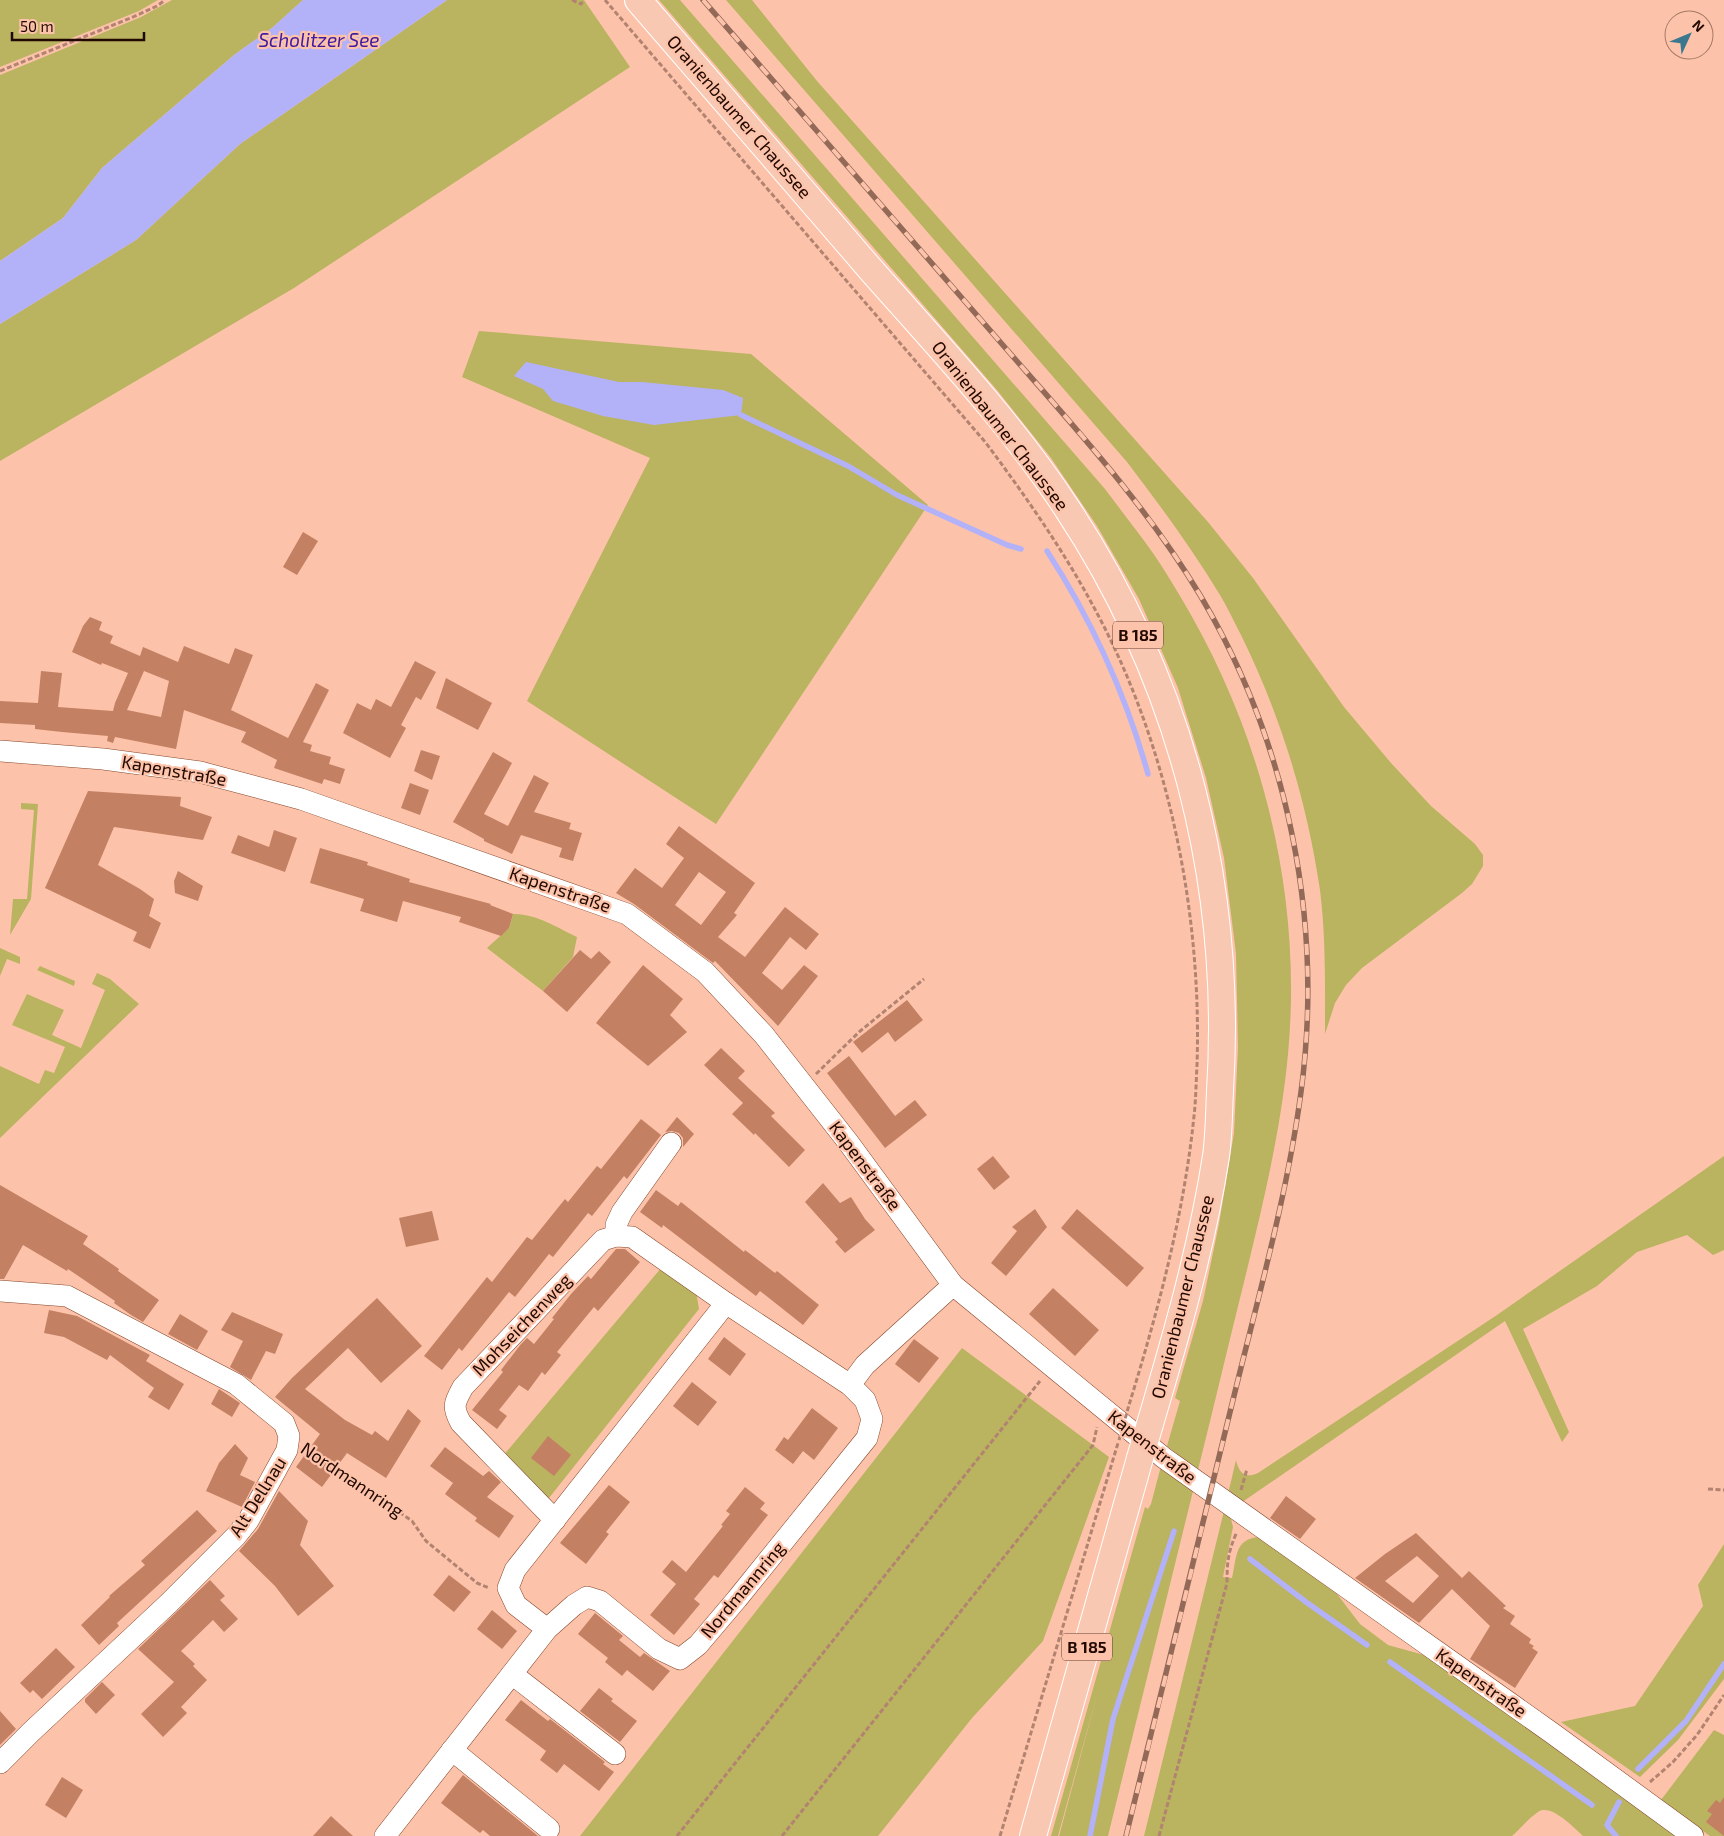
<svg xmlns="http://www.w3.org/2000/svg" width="1724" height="1836" font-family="'Exo 2',sans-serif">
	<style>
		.green { fill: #bab360 }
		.water { fill: #b3b2f9 }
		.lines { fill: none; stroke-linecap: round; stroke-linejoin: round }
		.stream { stroke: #b3b2f9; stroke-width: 5.5 }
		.building { fill: #c38063; fill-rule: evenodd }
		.minor-casing { stroke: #84462a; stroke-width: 22 }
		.major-casing { stroke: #fff; stroke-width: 28 }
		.path { stroke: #b28370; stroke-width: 3; stroke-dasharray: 5 2.5; stroke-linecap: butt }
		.minor { stroke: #fff; stroke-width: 21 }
		.major { stroke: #f8c8b3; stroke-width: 26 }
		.rail-casing { stroke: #936958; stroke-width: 5.5 }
		.rail { stroke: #fdc3aa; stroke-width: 4; stroke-dasharray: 11; stroke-linecap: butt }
		.major-bridge-casing { stroke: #fff; stroke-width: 28; stroke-linecap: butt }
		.path-bridge { stroke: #b28370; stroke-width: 3; stroke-dasharray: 5 2.5; stroke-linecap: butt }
		.major-bridge { stroke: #f8c8b3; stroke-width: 26 }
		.labels { text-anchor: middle; stroke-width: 4.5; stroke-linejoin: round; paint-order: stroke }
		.shield { fill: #fdc3aa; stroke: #634134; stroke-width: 1 }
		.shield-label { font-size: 16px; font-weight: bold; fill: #210901 }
		.street-label { font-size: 18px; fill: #210901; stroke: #fdc3aa }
		.water-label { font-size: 19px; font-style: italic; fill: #3f1aa2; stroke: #fdc3aa }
	</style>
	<rect width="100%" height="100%" fill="#fdc3aa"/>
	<!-- green -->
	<g class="green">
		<path d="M0,0H158L139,11L0,67Z"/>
		<path d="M172,0H303L272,28L234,55L102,168L63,218L0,261V75L141,17Z"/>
		<path d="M447,0H584L630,67L294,288L0,461V324L136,240L240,144Z"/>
		<path d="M659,0H680L1105,489C1122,512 1139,533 1155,556C1164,569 1172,583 1180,596C1262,732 1303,894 1288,1054C1281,1130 1263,1204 1245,1278C1229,1342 1214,1406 1198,1470L1167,1446L1180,1401L1175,1398L1203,1301L1219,1224L1234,1133L1238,1047L1236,954L1224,858L1206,778L1178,688L1139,599L1097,526L1051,458L997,390Z"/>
		<path d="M726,0H752L817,81L1208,522L1253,578L1344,707L1391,763L1431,806L1475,844L1483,855V866L1472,884L1462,893L1362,968L1346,985L1335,1003L1325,1034C1325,986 1326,938 1320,890C1307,802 1281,716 1241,635C1234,622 1228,608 1220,595C1192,549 1160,505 1127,462Z"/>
		<path d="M479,331L751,354L928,505L716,824L527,701L650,458L462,377Z"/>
		<path d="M21,803L38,804L31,899L10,935L13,899H27L34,810L21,809Z"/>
		<path d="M513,914C535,913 558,928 577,937L573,957L543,991L487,948L509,928Z"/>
		<path d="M0,948L20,957V964L7,959L0,976Z"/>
		<path d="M40,966L75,981L74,986L37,970Z"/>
		<path d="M97,973L110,979L139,1004L0,1138V1066L39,1084L45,1070L54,1073L65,1047L12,1025L27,994L64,1010L52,1035L81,1048L105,990L92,984Z"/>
		<path d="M1724,1156V1250L1713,1255L1687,1235L1637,1252L1597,1286L1523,1329L1569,1432L1562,1442L1505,1321L1238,1505L1228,1494L1236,1460C1239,1473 1245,1479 1258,1473L1497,1315Z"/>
		<path d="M662,1267L696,1291L699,1309L549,1498H545L502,1457Z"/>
		<path d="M962,1348L1109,1457L1043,1641L972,1718L878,1836H580Z"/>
		<path d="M1161,1466L1193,1491L1108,1836H1059L1099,1688L1058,1836H1051L1145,1507L1148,1509L1151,1504Z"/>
		<path d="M1224,1511L1230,1515L1233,1527L1223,1577L1232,1578C1237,1558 1234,1539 1259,1537L1337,1594L1360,1624L1388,1645L1424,1655L1681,1836H1583C1574,1828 1551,1803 1538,1812C1529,1818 1521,1828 1512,1836H1144Z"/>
		<path d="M1724,1544V1679L1678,1740L1640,1777L1561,1722L1635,1706L1703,1606L1698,1585Z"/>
		<path d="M1714,1730L1724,1735V1836H1710L1661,1800Z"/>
	</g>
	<!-- water -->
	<g class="water">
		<path d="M303,0H447L240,144L136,240L0,324V261L63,218L102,168L234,55L272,28Z"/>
		<path d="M526,362L619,382H642L723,390L743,398L741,415L654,425L603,416L553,401L543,389L514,376Z"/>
	</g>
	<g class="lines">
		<!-- stream -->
		<g class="stream">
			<path d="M741,415L848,466L897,495L1007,545L1021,549"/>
			<path d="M1047,551C1091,619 1126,695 1148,774"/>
			<path d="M1250,1559L1306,1602L1367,1645"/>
			<path d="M1390,1662L1592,1805"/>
			<path d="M1638,1769L1686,1721L1724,1664"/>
			<path d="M1090,1836L1113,1719L1174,1531"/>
			<path d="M1616,1836L1607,1825L1619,1802"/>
		</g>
	</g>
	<!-- building -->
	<g class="building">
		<path d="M303,532L318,541L297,575L283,567Z"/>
		<path d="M90,617L102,622L99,630L113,636L110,643L140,656L143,647L178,662L184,646L229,664L235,648L253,655L231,710L288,738L316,683L329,690L303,742L312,745L310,751L331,757L329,764L345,769L340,784L324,779L322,784L274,768L277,760L241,742L246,732L184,710L176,749L115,737L113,743L107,741L108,736L62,732L35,729V725L0,723V701L38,703L41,671L62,673L58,707L113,711L115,703L128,673L102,663L101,665L72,652L83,626ZM144,671L169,681L161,717L127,710Z"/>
		<path d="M415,661L436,672L421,700L416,697L401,725L406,728L390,758L343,733L357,703L371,710L376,699L391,707Z"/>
		<path d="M446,678L492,703L478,730L436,708Z"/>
		<path d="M421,750L440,756L432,780L414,771Z"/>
		<path d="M493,752L512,763L484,814L508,826L534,775L549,783L534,812L571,823L569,829L582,833L573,861L559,857L562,848L521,835L512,854L484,841V839L453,822Z"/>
		<path d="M410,783L429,790L420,815L401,808Z"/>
		<path d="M88,791L181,797L180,806L212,817L203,840L114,827L98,865L140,889L154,899L149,916L161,923L150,949L133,941L137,932L45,888Z"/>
		<path d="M679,826L755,883L734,913L737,915L718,937L745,957L785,907L819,934L806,950L790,937L762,973L782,990L804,965L818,976L778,1026L715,961L713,963L634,904L616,893L635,868L662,888L684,858L666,844ZM699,872L726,892L701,925L675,905Z"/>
		<path d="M274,830L297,838L285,872L231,853L238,835L269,847Z"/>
		<path d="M320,848L368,862L367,865L410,879L409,882L491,904L490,905L513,914L509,928L501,936L459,922L461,917L403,901L397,922L360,911L364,899L310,883Z"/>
		<path d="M178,871L203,886L198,901L175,893L174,881Z"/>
		<path d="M580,950L591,959L599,951L611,962L567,1012L543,991Z"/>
		<path d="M643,965L683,999L670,1015L687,1032L648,1066L596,1023Z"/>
		<path d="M907,1000L923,1020L895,1042L888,1032L862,1053L853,1042Z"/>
		<path d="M721,1048L745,1071L738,1078L775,1113L771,1116L805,1150L789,1167L755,1133L754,1135L732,1114L743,1103L704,1065Z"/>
		<path d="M849,1056L895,1116L915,1100L927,1115L885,1148L827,1073Z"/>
		<path d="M677,1117L694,1134L683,1147V1138L679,1133L672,1131L665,1132Z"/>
		<path d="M641,1119L661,1135L627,1179L624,1176L592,1216L588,1213L553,1257L549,1254L515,1297L509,1292L462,1351L459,1348L442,1370L424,1356L487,1277L492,1282L527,1237L532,1240L565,1199L568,1202L597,1166L601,1169Z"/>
		<path d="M993,1156L1010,1177L994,1190L977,1169Z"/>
		<path d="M823,1183L840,1203L851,1197L865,1219L875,1230L845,1253L835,1242L838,1239L805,1202Z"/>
		<path d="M0,1185L88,1236L83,1244L119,1269L118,1271L159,1300L143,1322L131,1315L114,1303L115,1301L68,1269L67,1271L23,1245L4,1279H0Z"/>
		<path d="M656,1190L678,1206L681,1202L744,1252L745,1250L775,1273L777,1271L819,1305L803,1325L760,1291L756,1296L663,1225L662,1228L640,1212Z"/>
		<path d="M1035,1209L1047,1227L1006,1276L991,1263L1017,1231L1012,1227Z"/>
		<path d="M1077,1209L1144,1268L1127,1287L1061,1228Z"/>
		<path d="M432,1211L439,1240L406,1247L399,1218Z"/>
		<path d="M616,1249H625L640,1262L598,1311L594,1307L557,1352L561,1355L545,1375L542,1372L528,1391L519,1385L499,1410L507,1416L497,1429L472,1410L503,1372L501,1370L521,1344L527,1338L534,1344L554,1319L552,1318L571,1294L588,1276L591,1279Z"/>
		<path d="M1053,1288L1099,1330L1075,1356L1029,1314Z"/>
		<path d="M377,1298L422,1346L381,1383L348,1348L305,1389L345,1420L372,1435L375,1431L388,1441L408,1409L421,1421L386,1478L347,1453L322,1487L296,1467L320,1434L275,1397L292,1378Z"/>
		<path d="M49,1310L77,1316L150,1355L146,1361L184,1384L169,1410L148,1397L154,1388L110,1355L107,1360L64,1337L44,1333Z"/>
		<path d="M232,1312L283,1334L275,1354L266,1351L251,1380L230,1367L243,1341L221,1330Z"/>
		<path d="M180,1314L208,1331L197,1350L168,1334Z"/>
		<path d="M724,1337L746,1354L730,1376L708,1359Z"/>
		<path d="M914,1339L939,1358L919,1383L895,1364Z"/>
		<path d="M692,1382L717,1402L698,1426L673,1406Z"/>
		<path d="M219,1389L240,1403L232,1417L211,1404Z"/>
		<path d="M812,1408L838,1428L814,1460L803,1451L793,1464L775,1450L784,1437L788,1440Z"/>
		<path d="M548,1436L571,1455L554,1476L531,1458Z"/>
		<path d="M235,1444L248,1458L240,1475L255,1482L242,1507L206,1491L219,1463Z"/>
		<path d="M445,1447L483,1476L489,1471L501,1482L487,1497L514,1516L499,1538L475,1521L477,1518L445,1494L453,1483L430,1466Z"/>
		<path d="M609,1485L630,1502L606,1532L609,1534L586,1564L560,1543Z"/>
		<path d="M745,1487L765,1503L760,1509L768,1515L718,1578L714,1575L694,1599L700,1604L674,1635L650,1615L676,1584L662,1572L672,1560L686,1572L723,1526L721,1525L730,1514L726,1511Z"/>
		<path d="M279,1491L308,1521L300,1545L334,1586L298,1616L275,1586L239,1551L258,1529Z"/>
		<path d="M1286,1496L1316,1519L1300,1539L1270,1518Z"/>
		<path d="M197,1510L217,1531L117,1623L119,1626L99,1645L81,1625L110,1597L109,1596L145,1565L141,1561Z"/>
		<path d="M1416,1533L1462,1578L1469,1571L1506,1606L1503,1608L1515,1616L1510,1624L1531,1639L1529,1643L1534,1646L1532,1648L1538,1652L1515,1688L1470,1659L1490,1626L1452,1589L1419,1623L1355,1578L1385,1554ZM1417,1556L1439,1576L1413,1603L1385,1581Z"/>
		<path d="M449,1575L471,1592L454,1612L433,1595Z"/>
		<path d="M210,1580L225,1596L220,1600L238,1619L224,1632L213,1620L181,1651L195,1664L193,1666L207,1680L181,1707L187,1713L163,1737L141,1714L174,1682L138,1649Z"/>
		<path d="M492,1610L517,1631L502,1649L477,1629Z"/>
		<path d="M595,1613L623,1636L619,1640L640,1657L644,1653L670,1671L653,1691L627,1670L622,1676L605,1662L608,1658L578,1634Z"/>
		<path d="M56,1648L75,1667L42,1699L33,1690L30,1693L20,1683Z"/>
		<path d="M102,1682L115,1695L96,1714L85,1702V1699Z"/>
		<path d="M599,1688L613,1699L611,1701L637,1721L620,1742L580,1711Z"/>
		<path d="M521,1700L548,1721L550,1719L605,1762L603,1764L614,1772L599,1791L564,1764L557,1773L540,1760L546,1751L505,1720Z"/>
		<path d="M0,1711L16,1729L0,1745Z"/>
		<path d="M463,1775L538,1836H490L483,1830L480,1833L441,1803Z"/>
		<path d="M62,1777L83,1790L66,1818L45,1805Z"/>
		<path d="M1724,1797V1836L1706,1822L1712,1814L1707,1811L1716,1800L1720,1803Z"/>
		<path d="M331,1816L353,1836H313Z"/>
	</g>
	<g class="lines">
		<!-- minor casing -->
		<g class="minor-casing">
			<g id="minor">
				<path d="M0,751L103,759L200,772L301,799L627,914L705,972L764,1035L848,1142L953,1285L1164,1458L1552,1733L1693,1836"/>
				<path d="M616,1236V1225L622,1212L671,1143"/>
				<path d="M0,1291L67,1296L236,1384L284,1423L289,1436L287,1450L248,1521L236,1536L168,1604L31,1732L0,1763"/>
				<path d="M850,1385L865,1365L953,1285"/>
				<path d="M555,1520L461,1423C452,1407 454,1403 463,1387L603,1240L616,1236L632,1237L726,1303"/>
				<path d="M512,1674L615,1754"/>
				<path d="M452,1750L549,1829"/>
				<path d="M385,1836L547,1629L574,1605L587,1597L600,1601L659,1649L680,1659L698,1645L737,1599L867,1438L872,1419L865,1400L850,1385L726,1303L515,1570L508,1588L516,1605L547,1629"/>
			</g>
		</g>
		<!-- major casing -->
		<g class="major-casing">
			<g id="major">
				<path d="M638,0C716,90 794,180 872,271C940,348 1012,424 1068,510C1182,683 1233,884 1220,1091C1219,1112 1219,1134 1216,1156C1202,1247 1176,1336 1150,1424"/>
				<path d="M1033,1836L1140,1458"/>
			</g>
		</g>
		<!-- path -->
		<g class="path">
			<path d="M572,0L581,4L584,0"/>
			<path d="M605,0L986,443C1027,498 1066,554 1098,615C1169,749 1202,914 1197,1065C1196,1082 1196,1099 1194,1116C1184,1214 1158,1311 1129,1405"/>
			<path d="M0,71L133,17L157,6L165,0"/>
			<path d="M816,1074L859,1032L924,979"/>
			<path d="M307,1448L412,1521L426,1541L477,1583L489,1588"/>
			<path d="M1708,1489L1724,1490"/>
			<path d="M1241,1490L1247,1469"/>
			<path d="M1650,1782L1673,1762L1697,1735L1724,1695"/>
			<path d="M677,1836L1040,1381"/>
			<path d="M782,1836L1093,1445L1097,1427"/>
			<path d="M1000,1836L1118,1443"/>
			<path d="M1159,1836L1227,1583C1227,1563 1228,1551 1237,1532"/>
		</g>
		<!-- minor -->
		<use href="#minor" class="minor"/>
		<!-- major -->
		<use href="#major" class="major"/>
		<!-- rail casing -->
		<g class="rail-casing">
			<path id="rail" d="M703,0C800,112 898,224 995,336C1067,419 1143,500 1200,595C1288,743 1324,921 1301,1092C1287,1197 1257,1301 1232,1404C1197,1548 1162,1692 1126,1836"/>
		</g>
		<!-- rail -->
		<use href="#rail" class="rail"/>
		<!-- major-bridge casing -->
		<g class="major-bridge-casing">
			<path id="major-bridge" d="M1140,1458L1150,1424"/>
		</g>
		<!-- path-bridge -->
		<path class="path-bridge" d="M1119,1440L1129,1405"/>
		<!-- major-bridge -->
		<use href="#major-bridge" class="major-bridge"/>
	</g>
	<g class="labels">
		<!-- shield labels -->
		<g class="shield">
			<rect x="1113" y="621.5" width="50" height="27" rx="4"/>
			<rect x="1062" y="1633.5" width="50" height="27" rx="4"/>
		</g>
		<g class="shield-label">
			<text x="1138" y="641">B 185</text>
			<text x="1087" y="1653">B 185</text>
		</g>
		<!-- street labels -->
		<g class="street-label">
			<text transform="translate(739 117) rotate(49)" y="6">Oranienbaumer Chaussee</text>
			<text transform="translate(1000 426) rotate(52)" y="6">Oranienbaumer Chaussee</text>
			<text transform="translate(174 771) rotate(10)" y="6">Kapenstraße</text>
			<text transform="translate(560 890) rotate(19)" y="6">Kapenstraße</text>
			<text transform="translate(865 1166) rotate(53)" y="6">Kapenstraße</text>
			<text transform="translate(1183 1297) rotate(-76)" y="6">Oranienbaumer Chaussee</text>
			<text transform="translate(522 1325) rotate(-46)" y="6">Mohseichenweg</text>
			<text transform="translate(1152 1447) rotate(38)" y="6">Kapenstraße</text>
			<text transform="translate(352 1480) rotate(34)" y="6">Nordmannring</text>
			<text transform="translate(258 1497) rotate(-58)" y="6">Alt Dellnau</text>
			<text transform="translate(743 1590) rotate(-50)" y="6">Nordmannring</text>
			<text transform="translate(1481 1683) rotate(35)" y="6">Kapenstraße</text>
		</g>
		<!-- water labels -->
		<g class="water-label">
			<text x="319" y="47">Scholitzer See</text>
		</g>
	</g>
	<!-- north arrow -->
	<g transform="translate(1689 35) rotate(46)"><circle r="24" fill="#fdc3aa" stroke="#a57966"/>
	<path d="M0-4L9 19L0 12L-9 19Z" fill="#3b788e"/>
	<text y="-8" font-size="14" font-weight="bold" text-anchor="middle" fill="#210901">N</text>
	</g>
	<!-- scale -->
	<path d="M12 32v8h132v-8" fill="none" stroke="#210901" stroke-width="2.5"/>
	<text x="20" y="32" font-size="15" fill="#210901" stroke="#fdc3aa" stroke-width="4" paint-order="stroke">50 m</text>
</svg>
